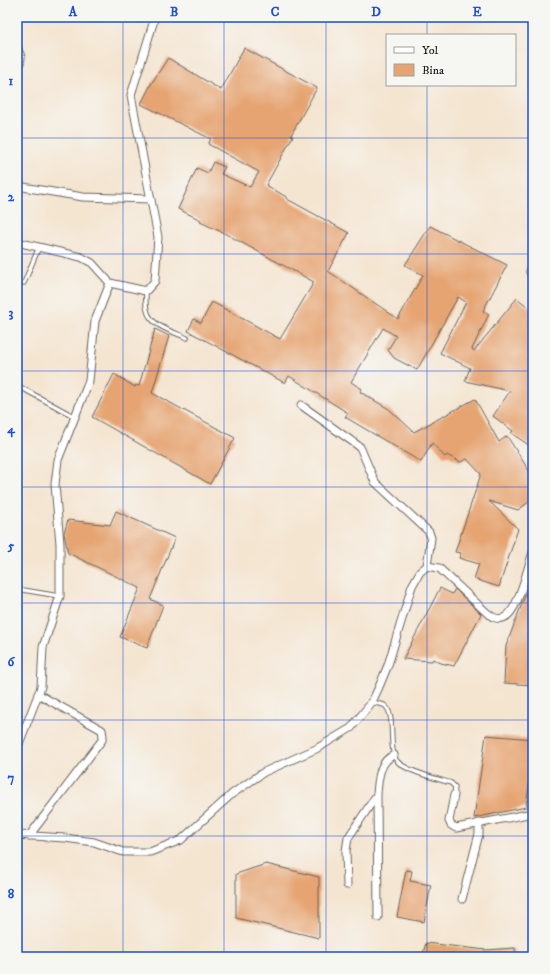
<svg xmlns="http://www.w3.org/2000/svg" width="550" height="974" font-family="'IM FELL DW Pica',serif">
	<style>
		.building { fill: #e6a472 }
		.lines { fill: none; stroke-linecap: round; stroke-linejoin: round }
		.lane-casing { stroke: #68625b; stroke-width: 5.5 }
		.street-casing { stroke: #68625b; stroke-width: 9 }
		.lane { stroke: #fff; stroke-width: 3.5 }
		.street { stroke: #fff; stroke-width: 7 }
		.grid { fill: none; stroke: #1d4ed8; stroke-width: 1; stroke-opacity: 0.55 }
		.neatline { fill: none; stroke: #1d4ed8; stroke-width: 1.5 }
		.grid-label { font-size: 13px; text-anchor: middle; font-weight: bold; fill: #1d4ed8 }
	</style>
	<rect width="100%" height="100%" fill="#f6f6f2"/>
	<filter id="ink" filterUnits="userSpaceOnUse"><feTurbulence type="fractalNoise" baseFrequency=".025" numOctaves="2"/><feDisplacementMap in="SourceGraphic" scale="8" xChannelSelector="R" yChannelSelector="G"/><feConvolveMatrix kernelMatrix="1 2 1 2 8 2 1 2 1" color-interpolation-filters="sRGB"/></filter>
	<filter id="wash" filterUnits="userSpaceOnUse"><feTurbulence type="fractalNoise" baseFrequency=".012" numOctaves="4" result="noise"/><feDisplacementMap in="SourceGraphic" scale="16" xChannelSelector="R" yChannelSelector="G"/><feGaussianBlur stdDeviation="0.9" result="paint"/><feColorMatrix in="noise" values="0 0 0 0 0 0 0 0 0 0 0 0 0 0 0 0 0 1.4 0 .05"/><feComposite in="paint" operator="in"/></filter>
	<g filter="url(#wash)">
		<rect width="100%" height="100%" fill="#f4e5d1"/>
		<g id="blocks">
			<!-- building -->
			<g class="building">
				<path d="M244,48L317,88L291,135L293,136L266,185L288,198L287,199L349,233L328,271L398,319L423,275L405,265L430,226L507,265L483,311L489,314L472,349L474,351L517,298L533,311V351L527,358L533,362V448L511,433L513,431L493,416L510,391L465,381L470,368L440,353L466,302L458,297L417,370L394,358L388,350L396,336L383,328L351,382L362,389L360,392L389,409L414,432L475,399L499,442L507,436L533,477V499L518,510L489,501L518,529L499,587L474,579L479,564L459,558L461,553L455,552L481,474L467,459L460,462L447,455L445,457L432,443L421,462L345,417L348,413L289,376L285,383L188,331L194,319L201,323L212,302L280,339L314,282L224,233L200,222L201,220L178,209L197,168L208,173L213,162L225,167L221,174L250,187L259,172L208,144L211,139L141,104L151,84L168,58L221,90Z"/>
				<path d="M155,329L169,336L152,393L235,438L210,484L92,417L114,374L135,387L136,385L139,386Z"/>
				<path d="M116,511L175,538L150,599L163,605L147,648L120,637L140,588L68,553L64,533L68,520L110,525Z"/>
				<path d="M440,588L452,594L455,589L481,614L454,666L441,663L433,659L432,661L403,659Z"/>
				<path d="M526,593L533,596V685L504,683L506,646Z"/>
				<path d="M486,735L533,739V756L526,807L474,818Z"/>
				<path d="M266,864L319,877V938L236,918V874Z"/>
				<path d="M406,870L412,871L410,881L431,885L424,922L397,917Z"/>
				<path d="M426,943L486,950L515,948L516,957H422Z"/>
			</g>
		</g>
	</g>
	<g filter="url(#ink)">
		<use href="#blocks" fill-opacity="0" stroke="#68625b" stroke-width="1"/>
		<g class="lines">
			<!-- lane casing -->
			<g class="lane-casing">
				<g id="lane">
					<path d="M533,257L528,272L533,281"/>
					<path d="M24,283L39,247"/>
					<path d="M146,291C146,297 145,304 147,310C150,326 174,332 187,338"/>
					<path d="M20,387L75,417"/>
					<path d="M17,589L59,596"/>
					<path d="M372,702C375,703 380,704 384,705C397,713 387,748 397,761C405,771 438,779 451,783L455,787L454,795"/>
				</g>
			</g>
			<!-- street casing -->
			<g class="street-casing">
				<g id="street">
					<path d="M17,47L21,57L17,83"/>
					<path d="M17,186L83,197L150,199"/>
					<path d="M17,242L81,257L92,263L110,283"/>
					<path d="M301,405L360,447L375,482L429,532L431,538L427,566"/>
					<path d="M17,749L41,687L43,647L60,596V544L55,484L58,460L89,381L95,321L110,283L146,291L155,281L158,237L131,95L155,17"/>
					<path d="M454,795L449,821L451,825L456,828L533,813"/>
					<path d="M17,835L65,838L94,842L123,852H150L181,840L232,794L264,772L316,749L351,728L372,702L379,687L388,665L412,586L420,572L427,566L439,568L486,612C491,616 496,620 503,618C518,614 527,568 533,553"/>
					<path d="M29,836L102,740L103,736L102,730L38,694"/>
					<path d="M347,885L346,851L348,838L376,796"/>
					<path d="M462,899L479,834V823"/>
					<path d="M378,917L377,795C378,780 379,761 394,755"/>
				</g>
			</g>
			<!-- lane -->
			<use href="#lane" class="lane"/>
			<!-- street -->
			<use href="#street" class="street"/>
		</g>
	</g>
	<!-- grid -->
	<path class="grid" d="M123,17V957M224,17V957M326,17V957M427,17V35M427,85V957M17,138H533M17,254H533M17,371H533M17,487H533M17,603H533M17,720H533M17,836H533"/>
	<!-- margin -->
	<rect width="550" height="974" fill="none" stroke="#f6f6f2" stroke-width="44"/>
	<!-- legend -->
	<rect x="386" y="34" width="130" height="52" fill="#f6f6f2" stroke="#9f9f9c"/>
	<rect x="394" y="47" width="20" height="6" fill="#ffffff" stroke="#9f9f9c"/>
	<text x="422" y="54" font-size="12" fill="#1c1c1c">Yol</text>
	<rect x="394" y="64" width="20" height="12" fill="#e6a472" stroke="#9f9f9c"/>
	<text x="422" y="74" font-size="12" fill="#1c1c1c">Bina</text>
	<rect x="22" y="22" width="506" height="930" class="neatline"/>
	<g class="grid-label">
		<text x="73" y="16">A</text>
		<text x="174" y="16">B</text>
		<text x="275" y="16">C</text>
		<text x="376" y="16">D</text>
		<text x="477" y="16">E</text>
		<text x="11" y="85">1</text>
		<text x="11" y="201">2</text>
		<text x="11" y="317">3</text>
		<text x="11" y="433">4</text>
		<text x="11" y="550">5</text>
		<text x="11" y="666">6</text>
		<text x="11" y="782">7</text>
		<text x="11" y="898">8</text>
	</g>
</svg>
